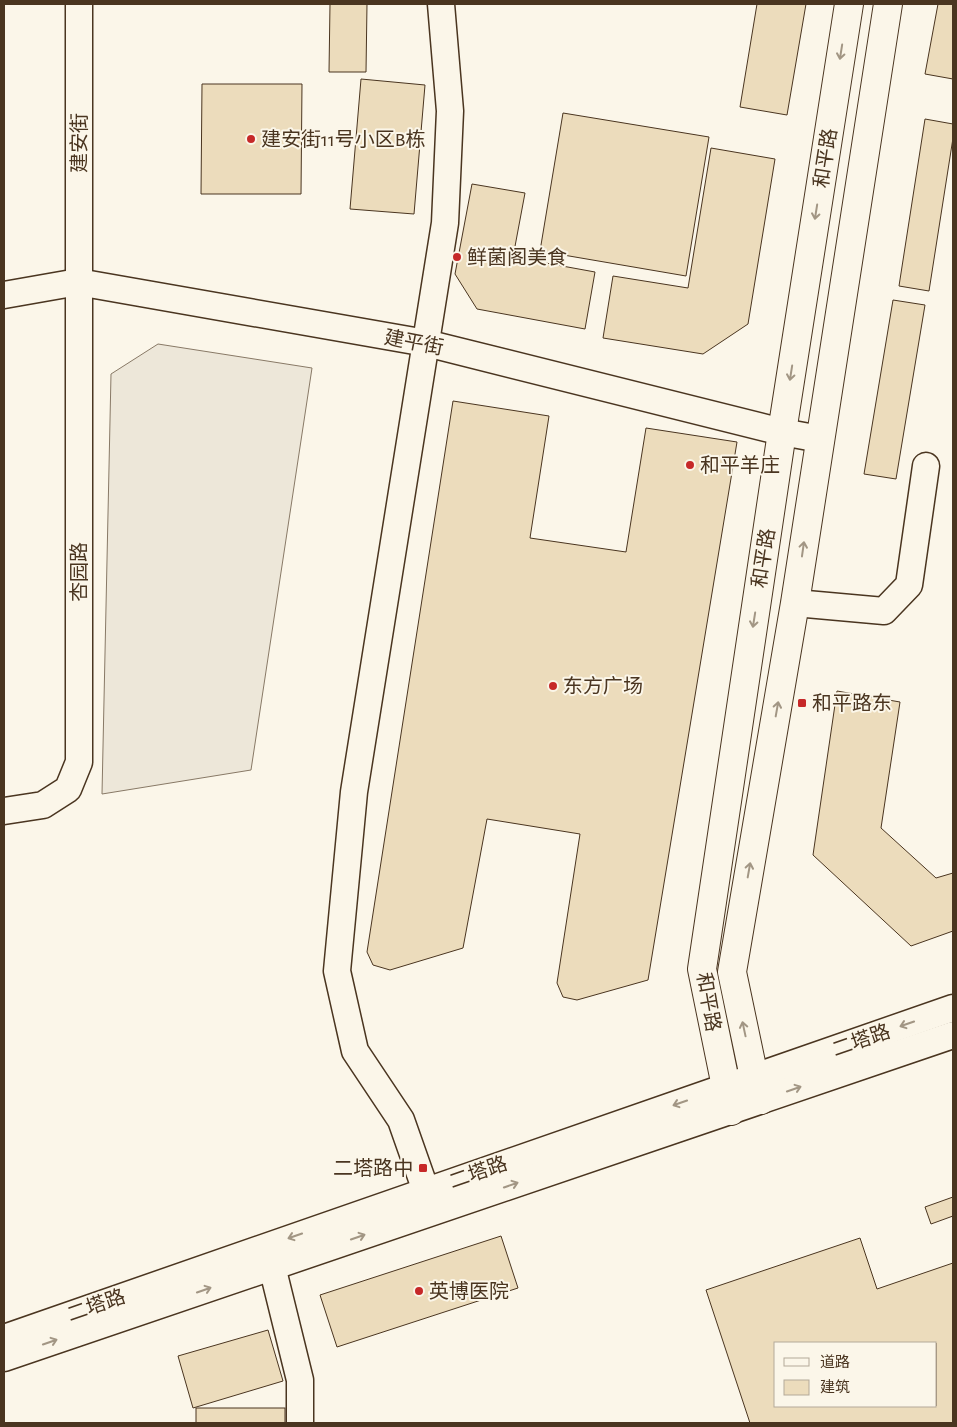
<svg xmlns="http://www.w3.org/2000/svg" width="957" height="1427" font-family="'Alegreya Sans','Noto Sans SC',sans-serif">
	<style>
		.parking { fill: #ede7d9; stroke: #887966 }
		.building { fill: #ecdcbc; stroke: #4a3520; fill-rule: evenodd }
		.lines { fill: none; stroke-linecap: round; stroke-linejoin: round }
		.minor-casing { stroke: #4a3520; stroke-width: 29 }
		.major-casing { stroke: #4a3520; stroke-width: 30 }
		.minor { stroke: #fbf6e9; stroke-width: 26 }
		.major { stroke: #fbf6e9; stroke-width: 28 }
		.oneway { stroke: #a29684 }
		.poi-dot { fill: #c62828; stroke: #fbf6e9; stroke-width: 2 }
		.labels { text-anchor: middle; stroke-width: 4; stroke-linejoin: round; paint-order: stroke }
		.poi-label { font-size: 20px; fill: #4a3520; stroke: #fbf6e9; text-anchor: start }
		.street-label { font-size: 20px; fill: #4a3520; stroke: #fbf6e9 }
	</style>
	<rect width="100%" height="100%" fill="#fbf6e9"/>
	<!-- parking -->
	<path class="parking" d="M158,344L312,368L251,770L102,794L111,374Z"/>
	<!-- building -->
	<g class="building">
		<path d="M330,4H367L366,72H329Z"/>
		<path d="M757,4H806L787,115L740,107Z"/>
		<path d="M938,4H953V79L925,74Z"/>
		<path d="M361,79L425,85L414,214L350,209Z"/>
		<path d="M202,84H302L301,194H201Z"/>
		<path d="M563,113L709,137L686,276L540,251Z"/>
		<path d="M925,119L953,124V138L929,291L899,286Z"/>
		<path d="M711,148L775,159L748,324L703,354L603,338L613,276L688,288Z"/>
		<path d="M472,184L525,193L513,257L595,272L585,329L477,309L455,274Z"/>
		<path d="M893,300L925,305L896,479L864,474Z"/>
		<path d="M453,401L549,416L530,538L626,552L646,428L737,442L648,980L577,1000L563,997L557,983L580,834L487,819L463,948L390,970L373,965L367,952Z"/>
		<path d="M837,691L900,702L881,828L936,878L953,873V931L911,946L813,855Z"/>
		<path d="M953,1197V1216L931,1224L925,1207Z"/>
		<path d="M501,1236L518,1288L337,1347L320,1295Z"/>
		<path d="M860,1238L877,1289L953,1263V1423H750L706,1290ZM776,1343H936V1406H776Z"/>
		<path d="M268,1330L283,1381L193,1408L178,1356Z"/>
		<rect x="196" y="1408" width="89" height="15"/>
	</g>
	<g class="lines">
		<!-- minor casing -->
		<g class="minor-casing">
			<g id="minor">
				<path d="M4,295L78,282L426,343L782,432L820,439"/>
				<path d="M795,603L884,611L909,585L926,466"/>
				<path d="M4,811L43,805L68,789L79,762V4"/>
				<path d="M426,1191L401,1120L355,1051L337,971L354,792L445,223L450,111L441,4"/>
				<path d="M268,1250L300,1380V1423"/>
				<path d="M4,1338L953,1008"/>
				<path d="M4,1358L953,1035"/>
			</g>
		</g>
		<!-- major casing -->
		<g class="major-casing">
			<g id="major">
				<path d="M761,1100L754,1077L732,972L795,603L888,4"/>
				<path d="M731,1111L702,969L782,432L849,4"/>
			</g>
		</g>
		<!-- minor -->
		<use href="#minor" class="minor"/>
		<!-- major -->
		<use href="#major" class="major"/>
	</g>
	<!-- one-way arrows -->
	<defs><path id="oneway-shaft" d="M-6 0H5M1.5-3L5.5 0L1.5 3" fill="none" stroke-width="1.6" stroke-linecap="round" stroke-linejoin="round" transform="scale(1.25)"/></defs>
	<g class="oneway">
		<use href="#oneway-shaft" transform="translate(841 52) rotate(99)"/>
		<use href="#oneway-shaft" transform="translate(816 212) rotate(99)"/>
		<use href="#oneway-shaft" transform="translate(791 373) rotate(99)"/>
		<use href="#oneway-shaft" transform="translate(803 549) rotate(-82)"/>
		<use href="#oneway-shaft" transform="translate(754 620) rotate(99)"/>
		<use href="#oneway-shaft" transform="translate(777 709) rotate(-80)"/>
		<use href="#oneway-shaft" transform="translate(749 870) rotate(-80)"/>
		<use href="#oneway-shaft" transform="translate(907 1024) rotate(161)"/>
		<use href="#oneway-shaft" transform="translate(744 1029) rotate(-102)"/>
		<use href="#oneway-shaft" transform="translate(794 1089) rotate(-19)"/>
		<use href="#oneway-shaft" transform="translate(680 1103) rotate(161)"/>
		<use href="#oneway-shaft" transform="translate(511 1185) rotate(-19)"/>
		<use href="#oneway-shaft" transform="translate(295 1236) rotate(161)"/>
		<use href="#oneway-shaft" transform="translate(358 1237) rotate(-19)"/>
		<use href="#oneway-shaft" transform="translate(204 1290) rotate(-19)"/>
		<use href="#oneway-shaft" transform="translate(50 1342) rotate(-19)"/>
	</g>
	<!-- markers -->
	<g class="poi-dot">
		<circle cx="251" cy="139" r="5"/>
		<circle cx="457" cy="257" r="5"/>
		<circle cx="690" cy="465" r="5"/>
		<circle cx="553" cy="686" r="5"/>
		<rect x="797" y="698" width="10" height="10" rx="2.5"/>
		<rect x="418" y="1163" width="10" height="10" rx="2.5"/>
		<circle cx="419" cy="1291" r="5"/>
	</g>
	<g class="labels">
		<!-- poi labels -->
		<g class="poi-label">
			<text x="261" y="146">建安街11号小区B栋</text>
			<text x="467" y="264">鲜菌阁美食</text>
			<text x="700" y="472">和平羊庄</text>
			<text x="563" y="693">东方广场</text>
			<text x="812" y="710">和平路东</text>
			<text x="413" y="1175" text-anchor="end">二塔路中</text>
			<text x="429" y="1298">英博医院</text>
		</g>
		<!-- street labels -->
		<g class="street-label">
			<text transform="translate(79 143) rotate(-90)" y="7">建安街</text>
			<text transform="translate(825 158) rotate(-81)" y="7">和平路</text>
			<text transform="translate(414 342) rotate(11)" y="7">建平街</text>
			<text transform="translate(763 558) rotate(-81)" y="7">和平路</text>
			<text transform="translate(79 572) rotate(-90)" y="7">杏园路</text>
			<text transform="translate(709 1002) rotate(80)" y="7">和平路</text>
			<text transform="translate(861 1040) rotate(-19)" y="7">二塔路</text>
			<text transform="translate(478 1172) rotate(-19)" y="7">二塔路</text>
			<text transform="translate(96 1305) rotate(-19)" y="7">二塔路</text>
		</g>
	</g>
	<!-- border -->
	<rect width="957" height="1427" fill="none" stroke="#4a3520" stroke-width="10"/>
	<!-- legend -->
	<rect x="774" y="1342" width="162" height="65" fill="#fbf6e9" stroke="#b4a999"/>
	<rect x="784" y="1358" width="25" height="8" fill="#fbf6e9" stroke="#b4a999"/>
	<text x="820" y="1367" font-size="15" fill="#4a3520">道路</text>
	<rect x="784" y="1380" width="25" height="15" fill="#ecdcbc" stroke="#b4a999"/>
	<text x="820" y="1392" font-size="15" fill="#4a3520">建筑</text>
</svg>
